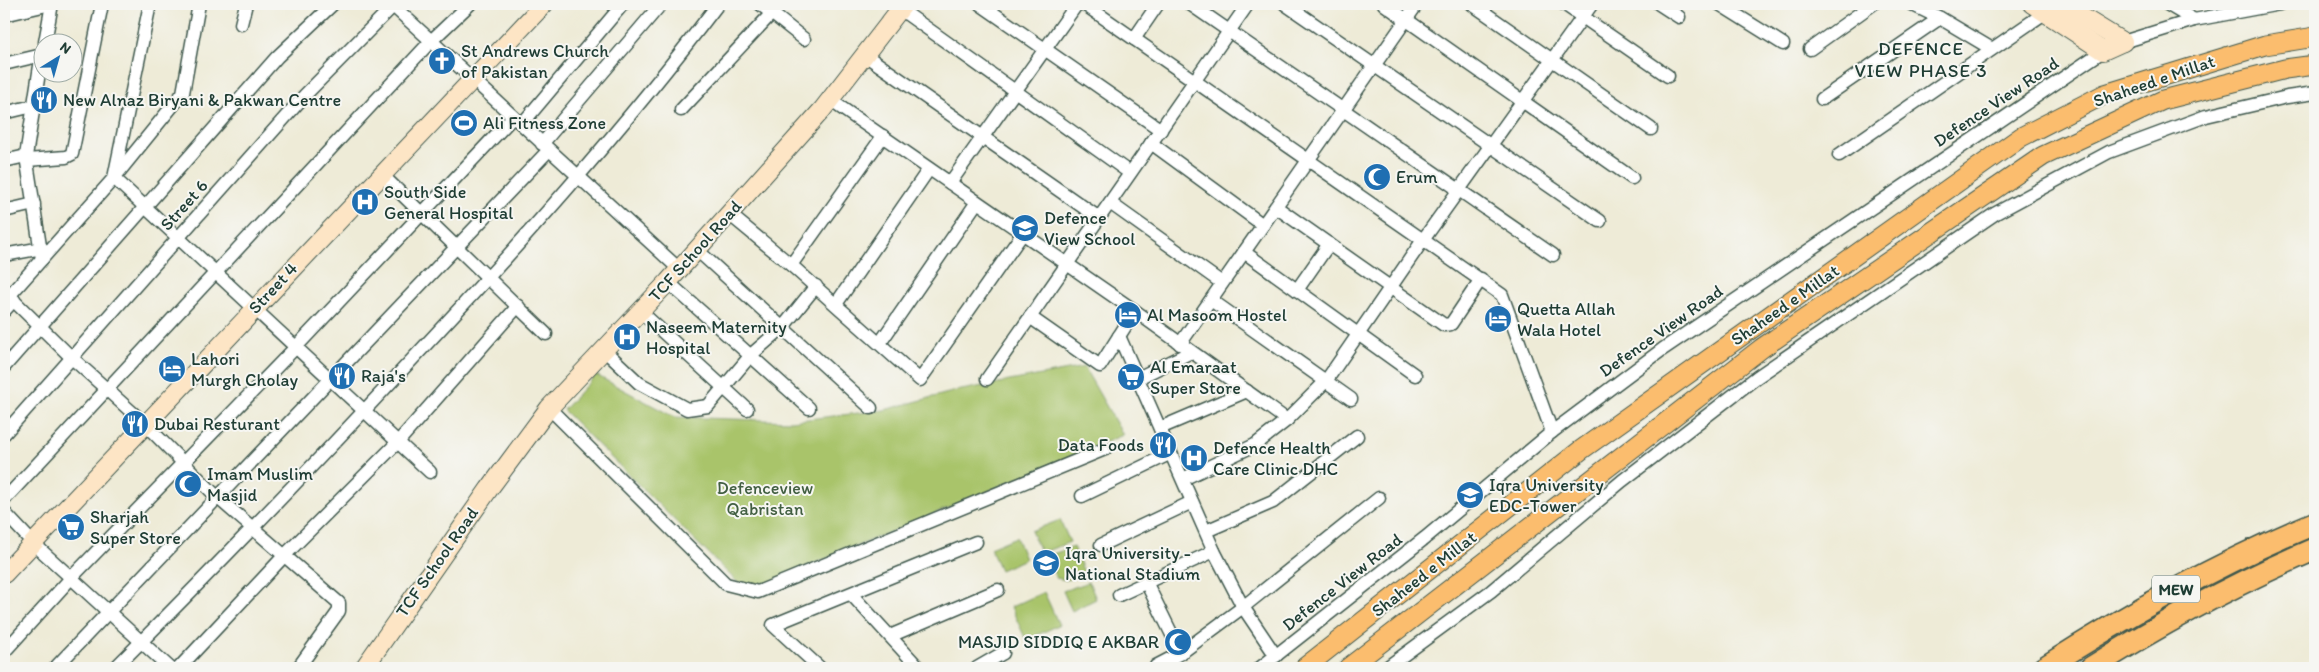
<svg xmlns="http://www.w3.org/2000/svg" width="2319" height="672" font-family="Itim,sans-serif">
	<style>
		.green { fill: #a9c46b; stroke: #648050 }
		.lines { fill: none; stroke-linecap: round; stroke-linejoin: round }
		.street-casing { stroke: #3e574c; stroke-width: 15 }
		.secondary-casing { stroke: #3e574c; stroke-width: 20 }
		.primary-casing { stroke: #3e574c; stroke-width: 21 }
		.highway-casing { stroke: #3e574c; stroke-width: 25 }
		.street { stroke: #fff; stroke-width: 12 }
		.secondary { stroke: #fde5c5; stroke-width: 18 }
		.primary { stroke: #fbbd6e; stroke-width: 19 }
		.highway { stroke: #fbbd6e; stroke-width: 22 }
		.labels { text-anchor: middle; stroke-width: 4; stroke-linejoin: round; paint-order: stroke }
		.shield { fill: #f6f6f2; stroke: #60746d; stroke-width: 1 }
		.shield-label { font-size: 16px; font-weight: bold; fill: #1f3d34 }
		.poi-label { font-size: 18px; fill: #1f3d34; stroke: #f6f6f2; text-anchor: start }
		.street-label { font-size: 18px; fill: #1f3d34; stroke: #f6f6f2 }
		.park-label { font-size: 18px; fill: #425f42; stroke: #f6f6f2 }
		.neighbourhood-label { font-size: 19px; letter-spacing: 1px; fill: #1f3d34; stroke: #f6f6f2 }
	</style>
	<rect width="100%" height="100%" fill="#f6f6f2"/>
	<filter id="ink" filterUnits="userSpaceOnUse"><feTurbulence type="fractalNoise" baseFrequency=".02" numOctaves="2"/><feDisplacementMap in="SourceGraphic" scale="10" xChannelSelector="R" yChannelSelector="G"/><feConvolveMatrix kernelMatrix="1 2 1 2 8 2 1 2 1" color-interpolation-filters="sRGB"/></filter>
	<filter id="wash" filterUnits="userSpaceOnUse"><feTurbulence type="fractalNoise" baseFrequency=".0096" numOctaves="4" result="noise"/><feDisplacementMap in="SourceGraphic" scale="20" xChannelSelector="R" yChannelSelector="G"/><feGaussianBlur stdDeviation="1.12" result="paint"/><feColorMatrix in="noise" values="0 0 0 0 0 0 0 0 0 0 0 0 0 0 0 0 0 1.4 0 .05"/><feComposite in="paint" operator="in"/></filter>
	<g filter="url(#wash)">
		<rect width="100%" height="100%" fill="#eeebd7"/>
		<!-- green -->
		<g class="green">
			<path d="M1084,367L1123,435L756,588L742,587L563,410L596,375L674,417L791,421L884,410L956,391Z"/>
			<path d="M1060,520L1070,542L1041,553L1031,531Z"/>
			<path d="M1016,537L1025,559L1000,570L990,548Z"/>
			<path d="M1073,547L1085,574L1066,580L1056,578L1046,556Z"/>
			<path d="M1089,582L1096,599L1072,611L1063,591Z"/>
			<path d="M1044,592L1059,625L1026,640L1011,607Z"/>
		</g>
	</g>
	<g filter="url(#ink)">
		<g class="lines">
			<!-- street casing -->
			<g class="street-casing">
				<g id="street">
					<path d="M150,4L114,178L430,472"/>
					<path d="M199,4L183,93L114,178L9,296L72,358L145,424L218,498L339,603V611L298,668"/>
					<path d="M391,4L678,268"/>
					<path d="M760,4L804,39"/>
					<path d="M980,4L1161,130"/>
					<path d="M1084,4L1502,295L1552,432"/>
					<path d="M1190,4L1553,255"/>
					<path d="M1285,4L1600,221"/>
					<path d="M1384,4L1632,178"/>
					<path d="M1472,4L1651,129"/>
					<path d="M1564,4L1668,76"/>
					<path d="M1659,4L1679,17"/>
					<path d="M1719,4L1783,44"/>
					<path d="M1911,4L1940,18"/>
					<path d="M2167,4L2194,20"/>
					<path d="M900,9L1130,173"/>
					<path d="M4,15L51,4"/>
					<path d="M241,24L246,4"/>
					<path d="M1134,39L1158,4"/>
					<path d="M45,42L52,4"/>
					<path d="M2123,42L2194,20L2280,4"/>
					<path d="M1810,49L1873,4"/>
					<path d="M865,55L1099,218"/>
					<path d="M4,64L42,55"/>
					<path d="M1822,99L1940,18L1992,49"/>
					<path d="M830,100L1135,311L1287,420"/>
					<path d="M681,110L772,13"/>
					<path d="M4,113L33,106"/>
					<path d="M522,124L623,4"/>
					<path d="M1151,143L1263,225"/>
					<path d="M542,144L661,4"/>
					<path d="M1839,155L2046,12"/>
					<path d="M27,160L66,157L72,154L102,4"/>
					<path d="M4,161L26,156"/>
					<path d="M381,174L546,334"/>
					<path d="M950,183L1077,4"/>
					<path d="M1110,203L1222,283"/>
					<path d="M1276,207L1444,325L1451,324L1481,279"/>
					<path d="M4,211L34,204"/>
					<path d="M728,213L791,265L920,380L1023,233"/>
					<path d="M697,250L871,408"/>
					<path d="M1244,252L1415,375"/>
					<path d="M4,255L42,248"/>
					<path d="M42,259L26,156L42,53"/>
					<path d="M791,265L883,136"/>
					<path d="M668,282L809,408"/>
					<path d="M1297,290L1329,244"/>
					<path d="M1211,300L1351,399"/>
					<path d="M836,304L929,169"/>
					<path d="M4,311L14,300"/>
					<path d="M640,311L747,409"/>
					<path d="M1030,317L1100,366L1135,311"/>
					<path d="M1119,336L1214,551L1243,607L1276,656"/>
					<path d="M880,343L977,202"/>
					<path d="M1180,344L1417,4"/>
					<path d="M604,350L639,383L687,409L708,406L751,355L783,327L816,286"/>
					<path d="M4,367L277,57L333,4"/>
					<path d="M1138,378L1191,352"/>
					<path d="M987,379L1248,4"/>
					<path d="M549,408L726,584L758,592L1105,449"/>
					<path d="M1160,428L1247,391"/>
					<path d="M4,434L305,95L395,4"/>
					<path d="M1183,479L1255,445L1287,420L1326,381L1423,240L1592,4"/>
					<path d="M1082,496L1171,453"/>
					<path d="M4,500L431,41L470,4"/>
					<path d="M4,512L33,543L170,668"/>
					<path d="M1206,531L1273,502L1357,436"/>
					<path d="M1101,545L1192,502"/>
					<path d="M1146,582L1181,653"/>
					<path d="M851,594L919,668"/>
					<path d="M1119,595L1214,551"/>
					<path d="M890,636L998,590"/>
					<path d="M4,652L71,578L296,347L513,117"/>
					<path d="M1156,666L1181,653L1243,607L1379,498"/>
					<path d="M55,668L549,150"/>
					<path d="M115,668C214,569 311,468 406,366C516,249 622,131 718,4"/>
					<path d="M179,668L284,556L398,442L518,306"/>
					<path d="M820,668L773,625L976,542"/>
					<path d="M977,668L1003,653"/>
					<path d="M1260,668L1425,538L1552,432L1663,349L2103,51"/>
					<path d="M1386,668L1491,591L1622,481L1757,377L1996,213L2109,152L2206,116L2287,97L2315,93"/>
				</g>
			</g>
			<!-- secondary casing -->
			<g class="secondary-casing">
				<g id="secondary">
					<path d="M2032,4L2103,51L2123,42"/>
					<path d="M2061,4L2123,42"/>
					<path d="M4,574L544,4"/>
					<path d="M364,668L489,489L549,408L668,282L822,110L904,4"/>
				</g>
			</g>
			<!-- primary casing -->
			<g class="primary-casing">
				<g id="primary">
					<path d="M1304,668L1581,450L2021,137L2105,94L2265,45L2315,37"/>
					<path d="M1348,668L1762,348L2043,156L2163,100L2285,69L2315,65"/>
				</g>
			</g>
			<!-- highway casing -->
			<g class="highway-casing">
				<g id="highway">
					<path d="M2044,668C2131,612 2220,562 2315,523"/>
					<path d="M2091,668C2162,623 2238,582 2315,549"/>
				</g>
			</g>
			<!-- street -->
			<use href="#street" class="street"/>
			<!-- secondary -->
			<use href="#secondary" class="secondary"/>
			<!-- primary -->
			<use href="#primary" class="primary"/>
			<!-- highway -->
			<use href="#highway" class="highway"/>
		</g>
	</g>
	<!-- icons -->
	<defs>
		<g id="church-disc" transform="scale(1.4375)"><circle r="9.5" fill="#1f6fb2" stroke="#f6f6f2"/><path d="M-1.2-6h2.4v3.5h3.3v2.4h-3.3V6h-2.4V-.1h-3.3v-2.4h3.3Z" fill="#fff"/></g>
		<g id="restaurant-disc" transform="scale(1.4375)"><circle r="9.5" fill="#1f6fb2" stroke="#f6f6f2"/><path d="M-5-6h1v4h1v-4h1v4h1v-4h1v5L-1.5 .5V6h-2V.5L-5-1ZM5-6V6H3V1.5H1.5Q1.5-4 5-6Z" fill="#fff"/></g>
		<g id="stadium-disc" transform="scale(1.4375)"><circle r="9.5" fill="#1f6fb2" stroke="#f6f6f2"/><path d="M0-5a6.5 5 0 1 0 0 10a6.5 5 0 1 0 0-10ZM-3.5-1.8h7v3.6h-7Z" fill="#fff"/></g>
		<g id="mosque-disc" transform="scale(1.4375)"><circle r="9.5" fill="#1f6fb2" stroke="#f6f6f2"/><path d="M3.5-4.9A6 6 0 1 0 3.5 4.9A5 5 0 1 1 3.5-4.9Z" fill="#fff"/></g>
		<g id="hospital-disc" transform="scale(1.4375)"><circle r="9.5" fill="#1f6fb2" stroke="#f6f6f2"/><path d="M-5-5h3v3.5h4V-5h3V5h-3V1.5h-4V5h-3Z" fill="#fff"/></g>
		<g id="school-disc" transform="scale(1.4375)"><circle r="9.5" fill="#1f6fb2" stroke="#f6f6f2"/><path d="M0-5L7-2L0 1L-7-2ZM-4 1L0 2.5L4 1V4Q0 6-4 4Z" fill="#fff"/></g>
		<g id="hotel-disc" transform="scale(1.4375)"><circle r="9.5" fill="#1f6fb2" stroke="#f6f6f2"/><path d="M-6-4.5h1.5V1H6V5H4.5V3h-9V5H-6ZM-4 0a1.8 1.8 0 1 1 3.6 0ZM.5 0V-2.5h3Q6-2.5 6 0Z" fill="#fff"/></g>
		<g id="supermarket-disc" transform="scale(1.4375)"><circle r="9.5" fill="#1f6fb2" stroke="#f6f6f2"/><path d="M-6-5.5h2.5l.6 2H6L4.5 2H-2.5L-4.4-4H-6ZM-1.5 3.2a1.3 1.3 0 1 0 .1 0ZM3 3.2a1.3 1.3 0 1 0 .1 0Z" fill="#fff"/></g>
		<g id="university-disc" transform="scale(1.4375)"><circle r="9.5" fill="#1f6fb2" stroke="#f6f6f2"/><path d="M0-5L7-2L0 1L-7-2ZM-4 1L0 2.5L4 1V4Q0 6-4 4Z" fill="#fff"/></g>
	</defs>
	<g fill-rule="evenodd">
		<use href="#church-disc" x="442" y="61"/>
		<use href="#restaurant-disc" x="44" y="100"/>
		<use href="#stadium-disc" x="464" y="123"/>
		<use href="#mosque-disc" x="1377" y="177"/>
		<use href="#hospital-disc" x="365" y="202"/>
		<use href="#school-disc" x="1025" y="228"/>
		<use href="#hotel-disc" x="1128" y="315"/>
		<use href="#hotel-disc" x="1498" y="319"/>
		<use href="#hospital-disc" x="627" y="337"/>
		<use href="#hotel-disc" x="172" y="369"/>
		<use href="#restaurant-disc" x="342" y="376"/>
		<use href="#supermarket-disc" x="1131" y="377"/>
		<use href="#restaurant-disc" x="135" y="424"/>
		<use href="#restaurant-disc" x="1163" y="445"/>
		<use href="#hospital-disc" x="1194" y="458"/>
		<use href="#mosque-disc" x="188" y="484"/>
		<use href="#university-disc" x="1470" y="495"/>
		<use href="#supermarket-disc" x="71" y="527"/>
		<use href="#university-disc" x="1046" y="563"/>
		<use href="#mosque-disc" x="1178" y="642"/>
	</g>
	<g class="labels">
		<!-- shield labels -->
		<rect class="shield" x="2152" y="575.5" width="48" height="27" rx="4"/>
		<g class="shield-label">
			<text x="2176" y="595">MEW</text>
		</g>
		<!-- poi labels -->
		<g class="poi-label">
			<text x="461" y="57">St Andrews Church<tspan x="461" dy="21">of Pakistan</tspan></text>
			<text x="63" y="106">New Alnaz Biryani &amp; Pakwan Centre</text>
			<text x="483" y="129">Ali Fitness Zone</text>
			<text x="1396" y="183">Erum</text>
			<text x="384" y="198">South Side<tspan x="384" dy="21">General Hospital</tspan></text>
			<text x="1044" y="224">Defence<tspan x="1044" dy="21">View School</tspan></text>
			<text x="1517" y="315">Quetta Allah<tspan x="1517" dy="21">Wala Hotel</tspan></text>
			<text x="1147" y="321">Al Masoom Hostel</text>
			<text x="646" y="333">Naseem Maternity<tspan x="646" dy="21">Hospital</tspan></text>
			<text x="191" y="365">Lahori<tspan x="191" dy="21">Murgh Cholay</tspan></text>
			<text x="1150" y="373">Al Emaraat<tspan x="1150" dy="21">Super Store</tspan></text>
			<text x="361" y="382">Raja's</text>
			<text x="154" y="430">Dubai Resturant</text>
			<text x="1144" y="451" text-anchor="end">Data Foods</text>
			<text x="1213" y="454">Defence Health<tspan x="1213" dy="21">Care Clinic DHC</tspan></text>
			<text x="207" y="480">Imam Muslim<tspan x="207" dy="21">Masjid</tspan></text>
			<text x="1489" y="491">Iqra University<tspan x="1489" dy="21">EDC-Tower</tspan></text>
			<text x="90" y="523">Sharjah<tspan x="90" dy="21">Super Store</tspan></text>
			<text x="1065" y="559">Iqra University -<tspan x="1065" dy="21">National Stadium</tspan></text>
			<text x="1159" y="648" text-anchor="end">MASJID SIDDIQ E AKBAR</text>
		</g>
		<!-- street labels -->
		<g class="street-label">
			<text transform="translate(2154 81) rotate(-19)" y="6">Shaheed e Millat</text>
			<text transform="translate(1996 102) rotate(-34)" y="6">Defence View Road</text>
			<text transform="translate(184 205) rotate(-48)" y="6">Street 6</text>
			<text transform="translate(695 251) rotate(-48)" y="6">TCF School Road</text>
			<text transform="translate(273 288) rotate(-47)" y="6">Street 4</text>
			<text transform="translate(1785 305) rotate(-35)" y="6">Shaheed e Millat</text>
			<text transform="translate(1661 331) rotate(-35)" y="6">Defence View Road</text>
			<text transform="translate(437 562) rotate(-55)" y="6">TCF School Road</text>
			<text transform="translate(1424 574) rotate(-38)" y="6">Shaheed e Millat</text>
			<text transform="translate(1342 582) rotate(-38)" y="6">Defence View Road</text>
		</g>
		<!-- park labels -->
		<g class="park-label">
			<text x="765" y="494">Defenceview<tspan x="765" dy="21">Qabristan</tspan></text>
		</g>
		<!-- neighbourhood labels -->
		<g class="neighbourhood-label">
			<text x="1921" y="55">DEFENCE<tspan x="1921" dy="22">VIEW PHASE 3</tspan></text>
		</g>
	</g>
	<!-- margin -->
	<rect width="2319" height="672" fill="none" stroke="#f6f6f2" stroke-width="20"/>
	<!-- north arrow -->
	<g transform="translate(58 58) rotate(37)"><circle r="24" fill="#f6f6f2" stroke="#a0aca6"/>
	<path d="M0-4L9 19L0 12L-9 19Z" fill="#1f6fb2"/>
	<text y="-8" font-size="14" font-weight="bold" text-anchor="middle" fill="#1f3d34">N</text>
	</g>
</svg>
